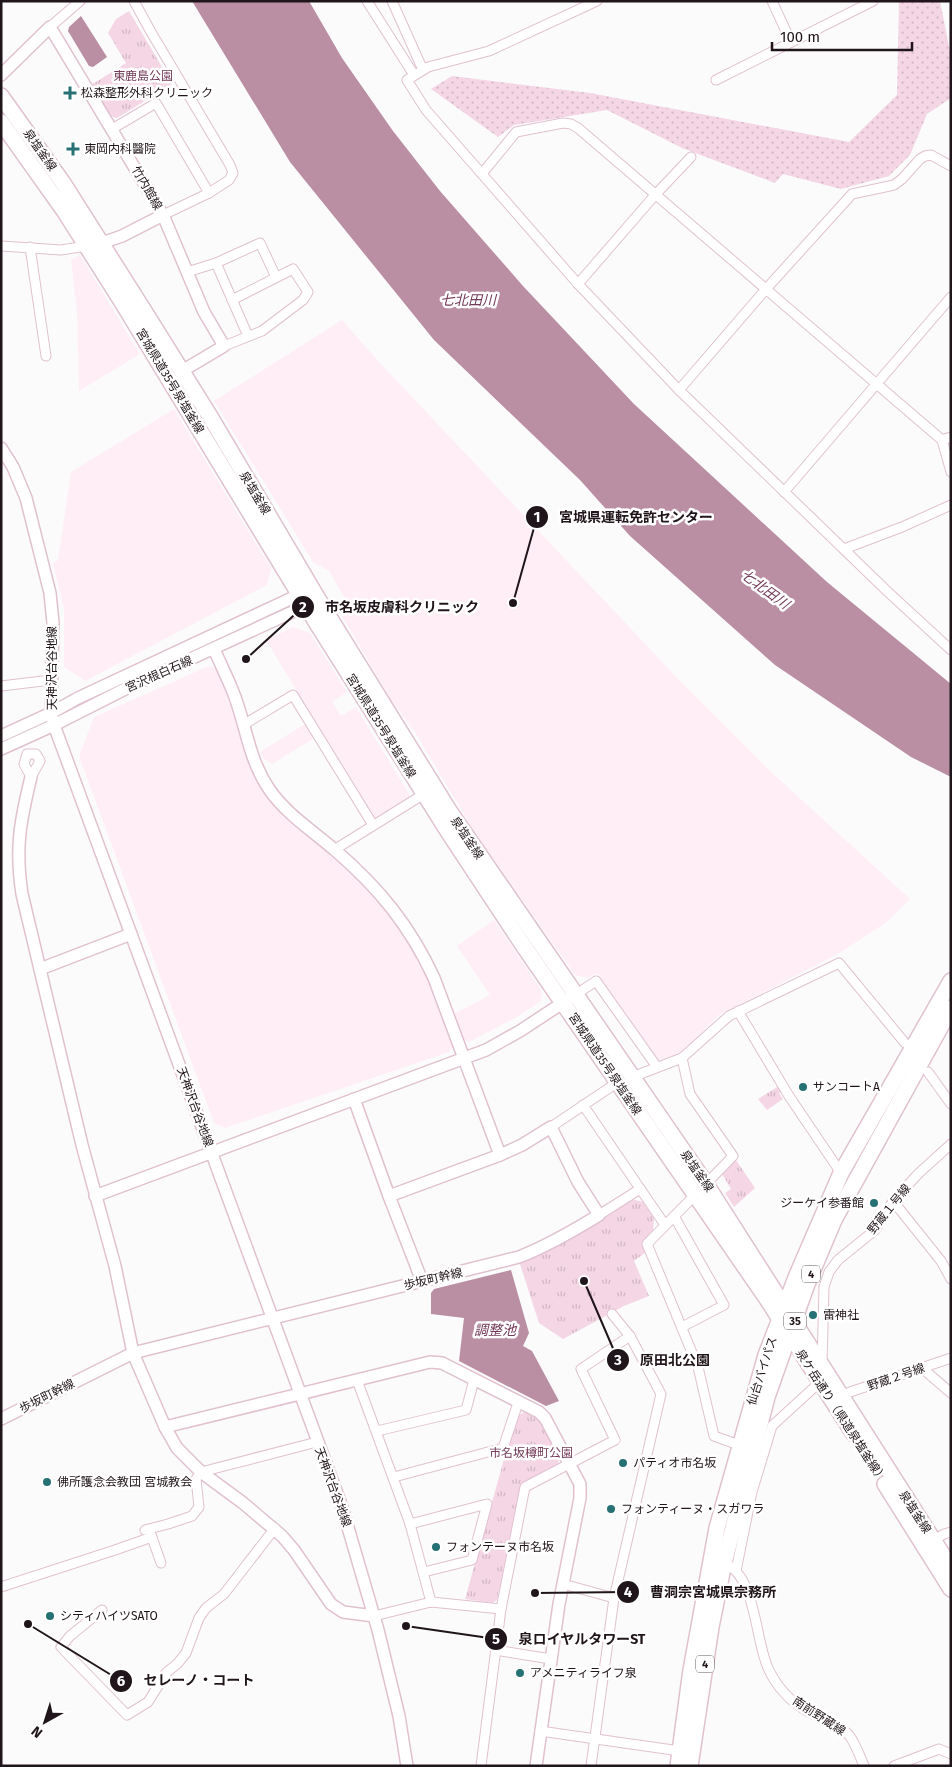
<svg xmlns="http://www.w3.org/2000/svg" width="952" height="1767" font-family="'Fira Sans','Noto Sans JP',sans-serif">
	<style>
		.built { fill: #ffeef6 }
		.grass { fill: url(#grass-dots) }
		.park { fill: url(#park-tufts) }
		.water { fill: #ba8fa4 }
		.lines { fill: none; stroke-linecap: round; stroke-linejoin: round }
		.minor-casing { stroke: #e1c1d0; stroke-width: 11 }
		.tertiary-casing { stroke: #e1c1d0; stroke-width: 14 }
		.primary-casing { stroke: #e1c1d0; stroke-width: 18 }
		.trunk-casing { stroke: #e1c1d0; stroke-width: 18 }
		.minor { stroke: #fff; stroke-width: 9 }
		.tertiary { stroke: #fff; stroke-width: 11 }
		.primary { stroke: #fff; stroke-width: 15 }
		.trunk { stroke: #fff; stroke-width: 15 }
		.poi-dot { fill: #267173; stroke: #fff; stroke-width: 2 }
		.labels { text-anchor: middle; stroke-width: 5; stroke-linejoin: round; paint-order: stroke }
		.shield { fill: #fff; stroke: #635b5f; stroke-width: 1 }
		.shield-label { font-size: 11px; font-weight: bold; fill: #20151a }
		.park-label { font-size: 12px; fill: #743b5a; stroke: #fff }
		.poi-label { font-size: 12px; fill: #20151a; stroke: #fff; text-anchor: start }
		.street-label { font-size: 12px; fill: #20151a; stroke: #fff }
		.water-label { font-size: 14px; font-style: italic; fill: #733a59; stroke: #fff }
		.leader { fill: none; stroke: #20151a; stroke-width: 2 }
		.callout-dot { fill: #20151a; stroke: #fff; stroke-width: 2 }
		.mark-label { font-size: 15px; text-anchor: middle; font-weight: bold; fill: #fff }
		.callout-label { font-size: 14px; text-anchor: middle; font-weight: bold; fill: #20151a; stroke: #fff; stroke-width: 5; stroke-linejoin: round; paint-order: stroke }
	</style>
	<defs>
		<pattern id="grass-dots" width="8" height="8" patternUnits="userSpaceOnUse" patternTransform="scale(1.25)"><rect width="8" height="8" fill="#f4d6e4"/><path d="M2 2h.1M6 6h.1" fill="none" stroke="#d1b7c3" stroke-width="1.8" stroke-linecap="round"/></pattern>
		<pattern id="park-tufts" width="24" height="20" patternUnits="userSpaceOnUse" patternTransform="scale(1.25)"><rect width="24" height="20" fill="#f4d6e4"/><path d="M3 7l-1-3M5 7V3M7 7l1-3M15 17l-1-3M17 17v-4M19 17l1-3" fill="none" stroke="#d1b7c3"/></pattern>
	</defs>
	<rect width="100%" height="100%" fill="#fbfbfb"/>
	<!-- built -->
	<g class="built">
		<path d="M80,255L140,354L79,391L77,312L71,260Z"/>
		<path d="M342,320L380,363L682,683L769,770L910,899L887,922L836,955L719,1015L681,1053L658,1060L597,973L588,978L575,975L474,831L416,734L391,700L342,616L347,602L329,571L313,562L214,401Z"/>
		<path d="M174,409L271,568L267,585L85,681L64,667V609L53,564L58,560L71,472Z"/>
		<path d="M293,627L310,633L347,692L332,702L341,716L356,707L411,797L376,818L373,817L266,640Z"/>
		<path d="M209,666L216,669L236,719L253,772L276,808L329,852L377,897L409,941L428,977L453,1045L449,1052L225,1128L214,1123L79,756L94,717Z"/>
		<path d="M305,724L314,738L272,764L263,758L260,752Z"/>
		<path d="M494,920L542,991L540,1002L515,1018L469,1042L464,1040L454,1014L490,995L457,946Z"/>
	</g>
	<!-- grass -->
	<path class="grass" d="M899,1H940L951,57V98L927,114L910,155L889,176L841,189L783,174L775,183L682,148L607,110L514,125L498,137L431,89L452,76L590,93L849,142L897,95Z"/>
	<!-- park -->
	<g class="park">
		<path d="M129,11L172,84L117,118L110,116L91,85L126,63L108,33L116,19Z"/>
		<path d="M779,1086L782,1091L779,1093L783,1099L767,1110L758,1099Z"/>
		<path d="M736,1160L755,1188L734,1207L725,1193L731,1189L722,1174Z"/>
		<path d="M631,1199L643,1202L654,1218L653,1231L642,1242L646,1252L634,1261L649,1296L624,1306L563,1339L539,1323L519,1261C561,1248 595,1224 631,1199Z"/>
		<path d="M525,1412L540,1421L560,1457L558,1464L523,1484L520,1488L497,1600L492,1603L465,1599L506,1452L519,1415Z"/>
	</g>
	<!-- water -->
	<g class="water">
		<path d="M192,1H309L342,58L393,131L440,191L523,286L634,404L827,582L951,684V777L911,757L775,665L630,536L580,480L434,340L290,162Z"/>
		<path d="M81,16L107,57L93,67L89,66L68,31L69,27Z"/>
		<path d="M511,1270L529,1333L523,1346L532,1351L559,1401L546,1406L459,1361L464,1318L431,1314V1293L434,1289Z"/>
	</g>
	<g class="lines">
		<!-- minor casing -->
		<g class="minor-casing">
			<g id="minor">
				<path d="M134,1L151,32L230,165L233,173L229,180L209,193L163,215"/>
				<path d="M367,1L414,75"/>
				<path d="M392,1L423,70"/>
				<path d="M597,1L489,51L428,67L407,80L426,110L578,284L679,390L888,592L951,650"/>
				<path d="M772,1L791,42"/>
				<path d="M50,27L80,1"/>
				<path d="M716,80L873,1"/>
				<path d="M112,129L156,103L209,193"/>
				<path d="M480,172L485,170L516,132L563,123L571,124L578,128L942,440L951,437"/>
				<path d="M1,246L61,250L86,246"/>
				<path d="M30,247L46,356"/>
				<path d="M187,272L216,263"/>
				<path d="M578,284L655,195L691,157"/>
				<path d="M248,336L216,263L260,243L276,277"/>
				<path d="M224,346L262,331L303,300L308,292L293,269L232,300"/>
				<path d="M679,390L766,289L852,194L894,185L902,179L920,159L925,156L931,155L951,166"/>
				<path d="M942,440L951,472"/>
				<path d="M784,492L951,297"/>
				<path d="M844,549L902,527L951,505"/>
				<path d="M1,686L51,680"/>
				<path d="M243,725L293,695L373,825"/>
				<path d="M27,754H36L40,761L31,777L24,764Z"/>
				<path d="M334,850L424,794"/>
				<path d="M575,995L596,981L657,1067"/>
				<path d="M738,1011L789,1096L841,1173"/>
				<path d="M682,1058L690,1094L733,1156L706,1184"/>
				<path d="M928,1072L951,1104"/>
				<path d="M633,1078L640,1074L682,1058L729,1016L839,963L905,1043"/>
				<path d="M583,1105L665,1225"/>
				<path d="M551,1127L618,1082"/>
				<path d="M695,1195L647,1244L698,1367L714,1436L739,1445"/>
				<path d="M893,1201L941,1261L951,1279"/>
				<path d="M599,1215L640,1189"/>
				<path d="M674,1216L724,1305L682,1327"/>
				<path d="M822,1364L824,1287L829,1272L838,1260L875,1230L893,1201L919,1173L951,1144"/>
				<path d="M922,1368L951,1393"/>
				<path d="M357,1380L410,1524L431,1602"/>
				<path d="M842,1396L850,1392L951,1358"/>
				<path d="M377,1431L466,1410L474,1380"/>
				<path d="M394,1477L503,1448L518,1403"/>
				<path d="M410,1524L487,1504L472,1560L424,1572"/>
				<path d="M145,1530L168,1524L192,1516L199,1507L196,1479L201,1472L317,1442"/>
				<path d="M150,1532L161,1563"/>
				<path d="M931,1542L944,1534L951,1532"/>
				<path d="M724,1563C756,1575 755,1640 768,1668C776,1686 791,1703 809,1712C823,1719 838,1723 849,1735C855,1743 860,1756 864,1766"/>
				<path d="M736,1571L752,1492L772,1426L820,1382"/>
				<path d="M563,1584L614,1598"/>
				<path d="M1,1587L115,1550L152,1537"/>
				<path d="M102,1610L70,1636L61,1647L127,1715L148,1702L166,1673L178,1663L186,1653L199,1618L206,1608L224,1594L275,1528"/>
				<path d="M374,1616L431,1602L501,1609"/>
				<path d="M495,1650L551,1659"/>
				<path d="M540,1731L680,1751"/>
				<path d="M481,1766L501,1609L525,1487L615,1440L581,1369L630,1336"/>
				<path d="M591,1766L614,1598L661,1394L630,1336L612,1314"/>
				<path d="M894,1766L939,1749L951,1754"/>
			</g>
		</g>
		<!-- tertiary casing -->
		<g class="tertiary-casing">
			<g id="tertiary">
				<path d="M1,75L50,27L163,215L204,312L224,346L182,371"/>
				<path d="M96,245L122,236L163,215"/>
				<path d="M1,448L13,467L26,498L50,593L53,623L51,713L54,725L342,1507L378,1630L399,1716L407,1766"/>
				<path d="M214,649C221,665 229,681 235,697C247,730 249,759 269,789C286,814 313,831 336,851C379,888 410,926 434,978L500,1155"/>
				<path d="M1,736L51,713L78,698L307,591"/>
				<path d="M1,749L54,725L127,688L312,603"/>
				<path d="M31,777C20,822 15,848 22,894L82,1145L115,1266L133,1353L165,1427L177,1448L201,1472L243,1503L282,1536L294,1550L331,1604L343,1612L374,1616"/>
				<path d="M40,969L131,934"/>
				<path d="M354,1099L389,1196L422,1281"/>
				<path d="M95,1196L486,1050L520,1031L570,998"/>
				<path d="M1,1419L133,1353L519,1257C547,1246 573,1231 599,1215L578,1182L551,1127L522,1145L500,1155L389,1196"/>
				<path d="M165,1427L430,1362L442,1363L539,1412L545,1418L580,1484V1498L559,1604L536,1766"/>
			</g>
		</g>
		<!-- primary casing -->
		<g class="primary-casing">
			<g id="primary">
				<path d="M1,96L63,183L146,314L211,418L318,599L448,809L706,1184L951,1568"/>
				<path d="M1,122L65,212L122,302L318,625L449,833L523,945L767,1299L854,1434"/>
				<path d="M885,1484L951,1589"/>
			</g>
		</g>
		<!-- trunk casing -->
		<g class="trunk-casing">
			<g id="trunk">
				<path d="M678,1766L691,1670L717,1528L766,1355L797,1275L841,1173L951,981"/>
				<path d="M690,1766L711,1627L724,1563L767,1397L807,1284L834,1220L951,1008"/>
			</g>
		</g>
		<!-- minor -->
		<use href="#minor" class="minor"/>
		<!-- tertiary -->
		<use href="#tertiary" class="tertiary"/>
		<!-- primary -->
		<use href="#primary" class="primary"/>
		<!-- trunk -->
		<use href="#trunk" class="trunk"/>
	</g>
	<!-- markers -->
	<g class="poi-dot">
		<path d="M67.5 85.5h5v5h5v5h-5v5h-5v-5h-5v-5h5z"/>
		<path d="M70.5 141.5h5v5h5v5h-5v5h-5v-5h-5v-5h5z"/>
		<circle cx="803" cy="1087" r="5"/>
		<circle cx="874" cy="1203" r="5"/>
		<circle cx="813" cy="1315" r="5"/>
		<circle cx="623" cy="1463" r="5"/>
		<circle cx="47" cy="1482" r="5"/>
		<circle cx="611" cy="1509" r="5"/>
		<circle cx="436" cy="1547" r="5"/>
		<circle cx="50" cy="1616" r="5"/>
		<circle cx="520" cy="1673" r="5"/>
	</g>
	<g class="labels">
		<!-- shield labels -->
		<g class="shield">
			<rect x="802" y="1265.5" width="18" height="17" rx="4"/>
			<rect x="784" y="1312.5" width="22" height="17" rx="4"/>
			<rect x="696" y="1655.5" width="18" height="17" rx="4"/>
		</g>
		<g class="shield-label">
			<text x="811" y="1278">4</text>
			<text x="795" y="1325">35</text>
			<text x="705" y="1668">4</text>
		</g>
		<!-- park labels -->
		<g class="park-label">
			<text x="143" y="80">東鹿島公園</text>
			<text x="531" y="1457">市名坂樽町公園</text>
		</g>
		<!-- poi labels -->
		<g class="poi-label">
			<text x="81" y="97">松森整形外科クリニック</text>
			<text x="84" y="153">東岡内科醫院</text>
			<text x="813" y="1091">サンコートA</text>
			<text x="864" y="1207" text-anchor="end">ジーケイ参番館</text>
			<text x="823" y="1319">雷神社</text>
			<text x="633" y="1467">パティオ市名坂</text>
			<text x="57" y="1486">佛所護念会教団 宮城教会</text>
			<text x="621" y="1513">フォンティーヌ・スガワラ</text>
			<text x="446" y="1551">フォンテーヌ市名坂</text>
			<text x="60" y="1620">シティハイツSATO</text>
			<text x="530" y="1677">アメニティライフ泉</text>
		</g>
		<!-- street labels -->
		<g class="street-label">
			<text transform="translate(40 150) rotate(55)" y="4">泉塩釜線</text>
			<text transform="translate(147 188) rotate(60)" y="4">竹内館線</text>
			<text transform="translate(170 381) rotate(59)" y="4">宮城県道35号泉塩釜線</text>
			<text transform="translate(255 493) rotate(59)" y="4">泉塩釜線</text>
			<text transform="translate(52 668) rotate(-90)" y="4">天神沢台谷地線</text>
			<text transform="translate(159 674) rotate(-24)" y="4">宮沢根白石線</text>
			<text transform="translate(381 726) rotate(58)" y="4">宮城県道35号泉塩釜線</text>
			<text transform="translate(467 838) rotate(56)" y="4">泉塩釜線</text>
			<text transform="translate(605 1064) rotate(56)" y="4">宮城県道35号泉塩釜線</text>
			<text transform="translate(195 1107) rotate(70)" y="4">天神沢台谷地線</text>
			<text transform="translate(697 1171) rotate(55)" y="4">泉塩釜線</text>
			<text transform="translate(889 1209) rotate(-51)" y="4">野蔵１号線</text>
			<text transform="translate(433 1279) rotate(-13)" y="4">歩坂町幹線</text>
			<text transform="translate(762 1371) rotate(-72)" y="4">仙台バイパス</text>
			<text transform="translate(896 1377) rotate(-19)" y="4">野蔵２号線</text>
			<text transform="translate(47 1396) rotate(-27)" y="4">歩坂町幹線</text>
			<text transform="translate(841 1416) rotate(57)" y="4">泉ケ岳通り（県道泉塩釜線）</text>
			<text transform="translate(333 1487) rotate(70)" y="4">天神沢台谷地線</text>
			<text transform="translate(915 1512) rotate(57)" y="4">泉塩釜線</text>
			<text transform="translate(819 1716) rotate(33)" y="4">南前野蔵線</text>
		</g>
		<!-- water labels -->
		<g class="water-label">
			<text x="468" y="305">七北田川</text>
			<text transform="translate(765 589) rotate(36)" y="5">七北田川</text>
			<text x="495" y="1335">調整池</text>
		</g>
	</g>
	<!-- callouts -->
	<path class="leader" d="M513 603L537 517M246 659L303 607M584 1281L618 1360M535 1593L628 1592M406 1626L496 1639M28 1624L121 1681"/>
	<g class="callout-dot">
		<circle cx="513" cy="603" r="5"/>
		<circle cx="246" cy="659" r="5"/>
		<circle cx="584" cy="1281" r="5"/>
		<circle cx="535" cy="1593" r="5"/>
		<circle cx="406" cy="1626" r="5"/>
		<circle cx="28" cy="1624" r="5"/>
		<circle cx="537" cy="517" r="12"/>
		<circle cx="303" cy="607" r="12"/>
		<circle cx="618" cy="1360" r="12"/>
		<circle cx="628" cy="1592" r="12"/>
		<circle cx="496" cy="1639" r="12"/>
		<circle cx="121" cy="1681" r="12"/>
	</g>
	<g class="mark-label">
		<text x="537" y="522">1</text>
		<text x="303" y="612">2</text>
		<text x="618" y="1365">3</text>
		<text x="628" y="1597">4</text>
		<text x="496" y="1644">5</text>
		<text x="121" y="1686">6</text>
	</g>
	<g class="callout-label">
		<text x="636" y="522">宮城県運転免許センター</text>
		<text x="402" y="612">市名坂皮膚科クリニック</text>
		<text x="675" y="1365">原田北公園</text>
		<text x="713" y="1597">曹洞宗宮城県宗務所</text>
		<text x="582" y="1644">泉ロイヤルタワーST</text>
		<text x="199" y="1685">セレーノ・コート</text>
	</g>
	<!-- border -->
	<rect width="952" height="1767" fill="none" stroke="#20151a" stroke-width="5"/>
	<!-- north arrow -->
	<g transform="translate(45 1722) rotate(219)" stroke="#ffffff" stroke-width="4" paint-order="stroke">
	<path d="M0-4L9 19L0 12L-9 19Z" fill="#20151a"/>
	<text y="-8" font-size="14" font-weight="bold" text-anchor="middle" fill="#20151a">N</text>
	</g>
	<!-- scale -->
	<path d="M772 42v8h140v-8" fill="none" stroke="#20151a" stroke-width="2.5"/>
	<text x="780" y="42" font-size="15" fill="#20151a" stroke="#ffffff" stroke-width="4" paint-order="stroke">100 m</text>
</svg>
